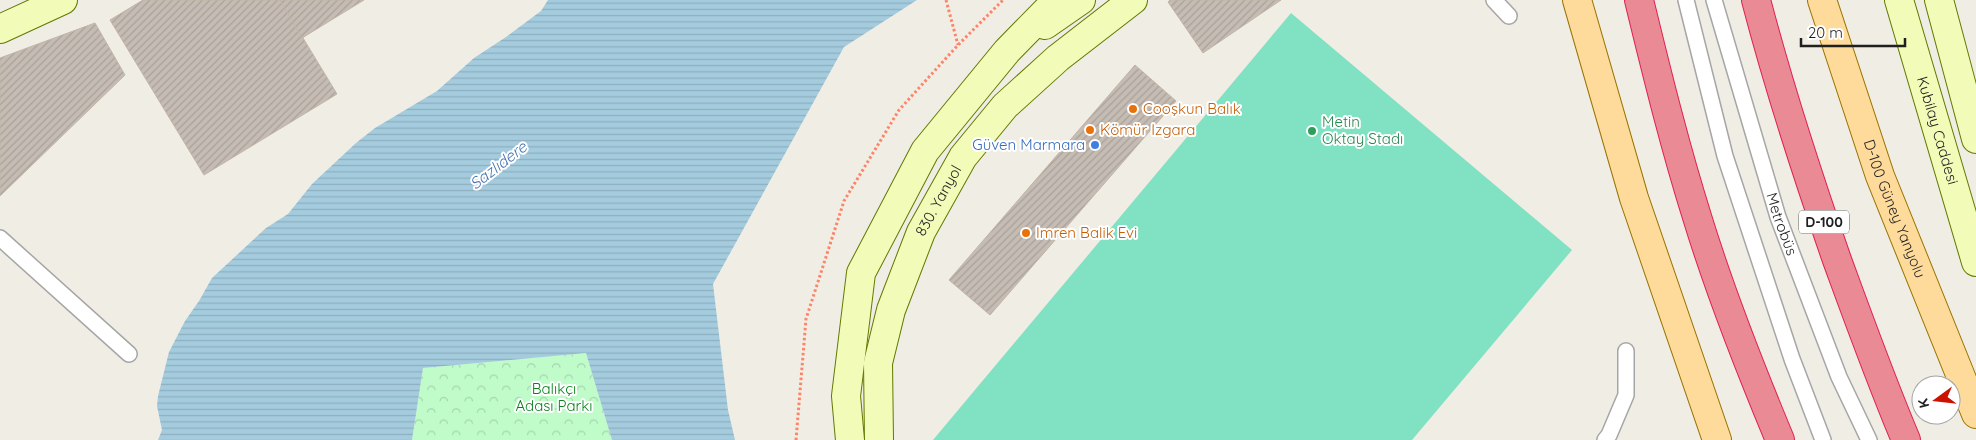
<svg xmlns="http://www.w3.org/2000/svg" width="1976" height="440" font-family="Quicksand,sans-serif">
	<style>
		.park { fill: url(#park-crowns) }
		.pitch { fill: #80e1c3 }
		.water { fill: url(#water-rules) }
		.building { fill: url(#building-hatch); stroke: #c2b5a6 }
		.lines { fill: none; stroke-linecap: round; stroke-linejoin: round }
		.lane-casing { stroke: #a6a6a6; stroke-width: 18 }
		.secondary-casing { stroke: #627902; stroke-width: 30 }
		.primary-casing { stroke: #997300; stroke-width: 30 }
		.highway-casing { stroke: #df2051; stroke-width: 30 }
		.path { stroke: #fd8468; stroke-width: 3; stroke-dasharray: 2.5 2.5; stroke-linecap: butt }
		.lane { stroke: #fff; stroke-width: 15 }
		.secondary { stroke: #f2fbb7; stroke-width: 28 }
		.primary { stroke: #fedb9b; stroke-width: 28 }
		.highway { stroke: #e98a94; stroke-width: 28 }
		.food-dot { fill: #e8710a; stroke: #fff; stroke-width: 2 }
		.leisure-dot { fill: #2e9e5b; stroke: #fff; stroke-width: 2 }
		.shop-dot { fill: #3f7fe0; stroke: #fff; stroke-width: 2 }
		.labels { text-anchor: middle; stroke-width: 4; stroke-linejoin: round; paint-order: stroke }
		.shield { fill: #fff; stroke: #626262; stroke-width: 1 }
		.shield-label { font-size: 14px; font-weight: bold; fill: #1f1f1f }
		.food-label { font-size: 15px; fill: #c56008; stroke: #fff; text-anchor: start }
		.leisure-label { font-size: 15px; fill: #27864d; stroke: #fff; text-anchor: start }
		.street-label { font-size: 15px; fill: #1f1f1f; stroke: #fff }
		.shop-label { font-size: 15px; fill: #366cbe; stroke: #fff; text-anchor: end }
		.park-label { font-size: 15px; fill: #09801d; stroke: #fff }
		.water-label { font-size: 16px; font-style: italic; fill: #4874b1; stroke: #fff }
	</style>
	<defs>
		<pattern id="park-crowns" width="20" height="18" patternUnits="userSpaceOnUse" patternTransform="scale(1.25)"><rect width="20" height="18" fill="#c0fbca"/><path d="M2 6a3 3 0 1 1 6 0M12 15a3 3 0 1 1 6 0" fill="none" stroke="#a5d7ad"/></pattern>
		<pattern id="water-rules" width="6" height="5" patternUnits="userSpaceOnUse" patternTransform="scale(1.25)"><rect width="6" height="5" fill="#a4ccde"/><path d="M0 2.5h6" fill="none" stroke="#8dafbe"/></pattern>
		<pattern id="building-hatch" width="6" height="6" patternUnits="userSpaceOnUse" patternTransform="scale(1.25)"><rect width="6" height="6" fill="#c5bcb4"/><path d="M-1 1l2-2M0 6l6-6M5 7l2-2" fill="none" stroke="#a9a19a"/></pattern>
	</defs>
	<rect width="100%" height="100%" fill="#f0ede4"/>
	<!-- park -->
	<path class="park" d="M586,353L612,440H412L423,368Z"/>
	<!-- pitch -->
	<path class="pitch" d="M1291,13L1572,250L1412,440H933Z"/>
	<!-- water -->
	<path class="water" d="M548,0H917L844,47L713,284L728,410L735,440H612L586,353L423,368L412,440H158L162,430L157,406L158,396L169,352L185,321L199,301L212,278L266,228L288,214L312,184L356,143L375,128L437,91L474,58L506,37L541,11Z"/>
	<!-- building -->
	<g class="building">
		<path d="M143,0H280L337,94L204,175L110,20Z"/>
		<path d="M280,0H364L302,38Z"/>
		<path d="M1170,0H1281L1203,53L1168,2Z"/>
		<path d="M95,23L125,75L0,196V58Z"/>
		<path d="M1135,65L1176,101L990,315L949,280Z"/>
	</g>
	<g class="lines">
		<!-- lane casing -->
		<g class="lane-casing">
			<g id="lane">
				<path d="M1494,0L1509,16"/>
				<path d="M1686,0L1725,156L1792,359L1823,440"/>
				<path id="s1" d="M1714,0L1778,217L1839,377L1869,440"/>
				<path d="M0,238L129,354"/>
				<path d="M1605,440L1609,435L1626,395V351"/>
			</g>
		</g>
		<!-- secondary casing -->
		<g class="secondary-casing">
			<g id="secondary">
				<path id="s2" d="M1899,0L1976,262"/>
				<path d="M1939,0L1976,139"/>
				<path d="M1045,25L1081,0"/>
				<path d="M0,29L63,0"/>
				<path d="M850,440L846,396L861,273L925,151L1007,51L1057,0"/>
				<path id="s3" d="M879,440L878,363L891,310L921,232L963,157L1005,106L1058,58L1133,0"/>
			</g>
		</g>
		<!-- primary casing -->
		<g class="primary-casing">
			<g id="primary">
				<path d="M1577,0L1634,198L1717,440"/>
				<path id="s4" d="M1822,0L1880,176L1976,414"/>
			</g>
		</g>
		<!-- highway casing -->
		<g class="highway-casing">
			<g id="highway">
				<path d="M1639,0C1657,74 1675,147 1698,220C1721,295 1750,368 1780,440"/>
				<path d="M1756,0C1779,88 1807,174 1837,260C1859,320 1881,381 1906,440"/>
			</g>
		</g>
		<!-- path -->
		<g class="path">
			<path d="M946,0L958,45"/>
			<path d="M796,440L806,319L844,201L899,110L958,45L1003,0"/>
		</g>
		<!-- lane -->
		<use href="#lane" class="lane"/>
		<!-- secondary -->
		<use href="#secondary" class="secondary"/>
		<!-- primary -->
		<use href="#primary" class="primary"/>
		<!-- highway -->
		<use href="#highway" class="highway"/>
	</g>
	<!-- markers -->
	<g class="food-dot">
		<circle cx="1133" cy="109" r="5"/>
		<circle cx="1090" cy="130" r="5"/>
		<circle cx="1026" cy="233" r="5"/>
	</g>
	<circle class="leisure-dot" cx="1312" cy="131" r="5"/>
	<circle class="shop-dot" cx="1095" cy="145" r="5"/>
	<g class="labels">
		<!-- shield labels -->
		<rect class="shield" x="1799" y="210.5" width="50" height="23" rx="4"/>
		<g class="shield-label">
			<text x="1824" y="227">D-100</text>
		</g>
		<!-- food labels -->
		<g class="food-label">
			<text x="1143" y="114">Cooşkun Balık</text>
			<text x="1100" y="135">Kömür Izgara</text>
			<text x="1036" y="238">Imren Balik Evi</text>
		</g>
		<!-- leisure labels -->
		<g class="leisure-label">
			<text x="1322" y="127">Metin<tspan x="1322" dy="17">Oktay Stadı</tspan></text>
		</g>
		<!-- street labels -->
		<g class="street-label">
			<text dy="5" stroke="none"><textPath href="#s2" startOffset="136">Kubilay Caddesi</textPath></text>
			<text dy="5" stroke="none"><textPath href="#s3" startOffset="251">830. Yanyol</textPath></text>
			<text dy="5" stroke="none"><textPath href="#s4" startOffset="221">D-100 Güney Yanyolu</textPath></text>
			<text dy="5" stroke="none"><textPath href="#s1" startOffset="234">Metrobüs</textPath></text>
		</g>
		<!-- shop labels -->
		<g class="shop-label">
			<text x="1085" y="150">Güven Marmara</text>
		</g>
		<!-- park labels -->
		<g class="park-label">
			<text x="554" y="394">Balıkçı<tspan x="554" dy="17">Adası Parkı</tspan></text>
		</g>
		<!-- water labels -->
		<g class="water-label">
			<text transform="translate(498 165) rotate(-38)" y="6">Sazlıdere</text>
		</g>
	</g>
	<!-- north arrow -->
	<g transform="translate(1936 400) rotate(255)"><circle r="24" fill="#ffffff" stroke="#a5a5a5"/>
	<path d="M0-4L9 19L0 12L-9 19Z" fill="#cd1100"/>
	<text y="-8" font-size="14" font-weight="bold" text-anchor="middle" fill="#1f1f1f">K</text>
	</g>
	<!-- scale -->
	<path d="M1801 38v8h104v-8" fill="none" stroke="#1f1f1f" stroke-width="2.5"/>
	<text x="1808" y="38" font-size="15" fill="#1f1f1f" stroke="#ffffff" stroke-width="4" paint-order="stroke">20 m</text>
</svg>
